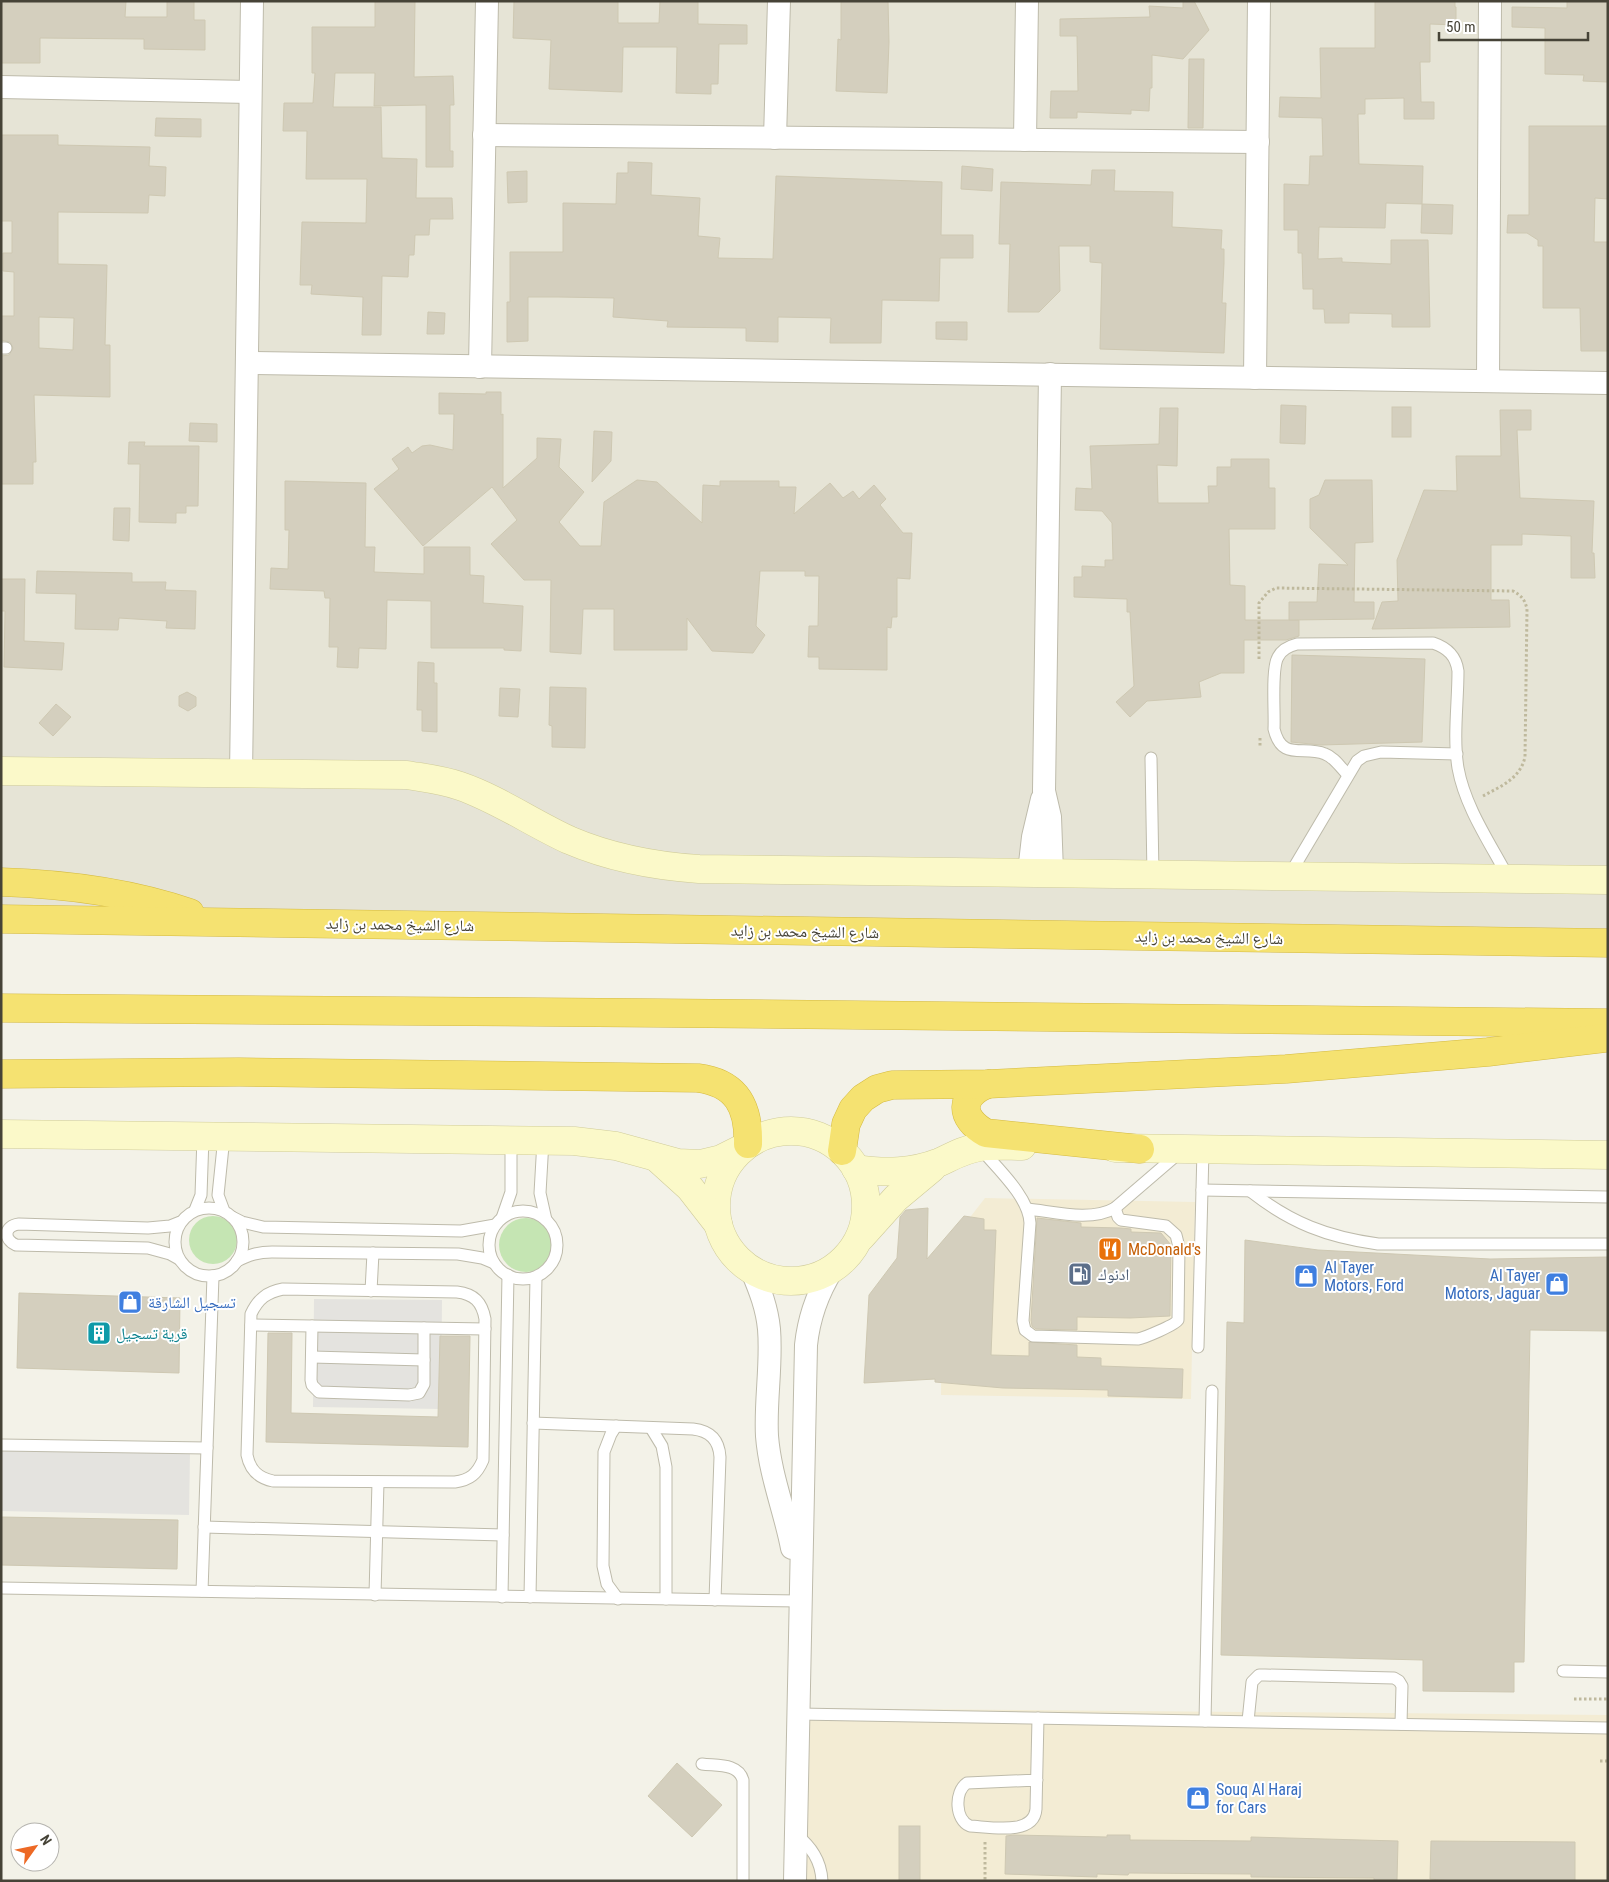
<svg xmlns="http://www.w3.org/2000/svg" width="1609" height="1882" font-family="'Roboto Condensed','Noto Naskh Arabic',sans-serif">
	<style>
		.residential { fill: #e6e4d6 }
		.commercial { fill: #f3ecd4 }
		.green { fill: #c5e5b3 }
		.parking { fill: #e4e3df }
		.building { fill: #d4cfbe; stroke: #cec8b2; fill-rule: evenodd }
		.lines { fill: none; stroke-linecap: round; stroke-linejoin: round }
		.lane-casing { stroke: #bebbab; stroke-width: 13 }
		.street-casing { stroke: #bebbab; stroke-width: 24 }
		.secondary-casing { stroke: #d0cc9a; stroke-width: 29 }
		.highway-casing { stroke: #d4ba41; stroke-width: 29 }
		.path { stroke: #bfb99d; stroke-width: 3; stroke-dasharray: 2.5 2.5; stroke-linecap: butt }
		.lane { stroke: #fff; stroke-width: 11 }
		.street { stroke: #fff; stroke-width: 22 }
		.secondary { stroke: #fbf9c9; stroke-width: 28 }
		.highway { stroke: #f5e271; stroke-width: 28 }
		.labels { text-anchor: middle; stroke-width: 4; stroke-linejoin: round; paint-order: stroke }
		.street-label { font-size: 16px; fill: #464337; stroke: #fff }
		.food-label { font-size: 16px; fill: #c56008; stroke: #fff; text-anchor: start }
		.shop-label { font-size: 16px; fill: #366cbe; stroke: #fff; text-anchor: start }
		.service-label { font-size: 16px; fill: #4e5e75; stroke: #fff; text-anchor: start }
		.culture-label { font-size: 16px; fill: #0d838f; stroke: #fff; text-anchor: start }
	</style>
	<rect width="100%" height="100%" fill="#f3f2e8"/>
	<!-- residential -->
	<path class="residential" d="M1,1H1608V938L1,919Z"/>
	<!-- commercial -->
	<g class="commercial">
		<path d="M985,1198L1195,1202L1191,1399L941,1395L942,1247L961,1229Z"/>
		<path d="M789,1708L1608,1715V1881H787Z"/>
	</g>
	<!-- green -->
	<g class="green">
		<circle cx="213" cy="1240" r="24"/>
		<circle cx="526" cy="1245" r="27"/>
	</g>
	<!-- parking -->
	<g class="parking">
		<path d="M314,1299L442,1300L441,1409L313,1407Z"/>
		<path d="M1,1448L190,1453L189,1515L1,1511Z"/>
	</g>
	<!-- building -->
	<g class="building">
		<path d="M1,1H126L125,17H167V1H194V20H205V50L144,49V39L40,38V63H1Z"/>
		<path d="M375,1H415L414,77L453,76L454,105H450V151H453V167H426V105L374,106L375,73H335L333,107H381L382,158L417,159L416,198H452L453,219H430L429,235H415L414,255H409L408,277L382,276L381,335H362L363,297L311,294L312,285H300L302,222L366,223L367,179H306L307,131H283L284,103H313L315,73H312V27H375Z"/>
		<path d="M514,1H618V23H659L660,1H698V24L747,25V44H719L718,84H711V94L676,93L677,47H623L622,92L549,89L551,40L513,38Z"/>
		<path d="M841,1H888L889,42L887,93L836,91L838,39L841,40Z"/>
		<path d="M1183,1H1194L1209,30L1183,59L1152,55V88H1150L1149,111L1131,110V114L1077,112V118H1050L1051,91H1078L1077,36H1060V19L1150,17L1149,6L1183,8Z"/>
		<path d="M1375,1H1455V7H1456V25L1430,24V62H1420L1421,102H1434V119H1404V98L1365,99V114H1358L1359,164L1423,166L1422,204L1386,203L1385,228L1319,227L1318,259L1342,258V262L1391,264V240H1428L1430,327H1392V314L1349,313V323H1325L1324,309H1313V289H1303L1302,253H1298V230H1284V184L1309,185L1310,156H1323L1322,118L1279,117L1280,97L1321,98L1320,48H1375Z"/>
		<path d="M1567,1H1608V82L1583,81L1584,75L1545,74V28L1512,27V7L1567,8Z"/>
		<path d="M1189,59H1204L1203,128H1188Z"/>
		<path d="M156,118L201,119V137L155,136Z"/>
		<path d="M1529,126H1608V199L1595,198L1594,242H1608V351H1581L1580,308H1543V246H1538V240L1527,233H1507L1508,215H1529Z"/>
		<path d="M1,135H58V145L150,147L149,166L166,167L165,196L149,195L148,213L58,212V264L107,265L105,345H110V397L34,395L36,462H33V484H1V356L9,355L13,348L10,342L1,340V316H14V272L3,271V253H12V221H1ZM39,317L74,318L73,350L39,348Z"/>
		<path d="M628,162L652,163L651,195L700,198L698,236L720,238L718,258L773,259L776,176L942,182L941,235H973V258H940L939,301L882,300L881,343H830L831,318L778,317V342L746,341V328L667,327L668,321L613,317L614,298L559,297H528V341L507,342V302H510V252H563V203L616,204L617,173H628Z"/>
		<path d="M962,166L993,169L992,191L961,189Z"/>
		<path d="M1092,170H1115L1114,191L1173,192L1172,227L1222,230L1221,249H1224V263L1222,303H1226L1224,353L1100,349L1102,263L1090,262V246H1059L1060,291L1039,312H1008L1010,244H999L1001,182L1091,185Z"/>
		<path d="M527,171V202L508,203L507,172Z"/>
		<path d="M1422,204L1453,205L1452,234L1421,233Z"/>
		<path d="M428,312L445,313L444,334H427Z"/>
		<path d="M936,322H967V340L936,339Z"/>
		<path d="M486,392H501V415L503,414V488L537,458V438L561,439L559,467L584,492L559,522L580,546H601L604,502L637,480L657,482L702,523L703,485L720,486V481H779V487H796L794,514L830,483L843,498L853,491L859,499L874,485L886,499L880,505L903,533H912L910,579L897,578V617H892L891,628L887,627V670L819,669V657H808L809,626H818L819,576H805V571H760L756,626L765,635L753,653L712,651L687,618V650H614V609H583L581,654L550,652L551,580H524L491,544L517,520L492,487L423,546L374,489L399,469L392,459L408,447L412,453L422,446L430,445L453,450L454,414H439V393L486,394Z"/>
		<path d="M1281,405L1306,406L1305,444L1280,443Z"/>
		<rect x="1392" y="407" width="19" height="30"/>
		<path d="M1160,408H1178L1177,466L1157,465L1158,503H1209L1208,486H1217V467H1231V459H1269V488H1275V529H1229L1230,585L1245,586V620H1299V636L1286,640H1244V673H1221L1199,682L1201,697L1147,701L1130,717L1116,702L1134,686L1130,612H1127V599L1074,597V577H1082V566L1105,567V560H1113L1112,523L1102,511L1075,510L1076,488L1092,489L1090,446L1159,444Z"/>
		<path d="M1500,410H1531V430H1517L1520,498L1594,501L1592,553H1594L1595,578H1571V536L1522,534V545H1491V600H1509L1510,627L1372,629L1382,602L1398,601L1397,560L1424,490L1457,491L1456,456H1501Z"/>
		<path d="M190,423L217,424V442L189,441Z"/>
		<path d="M594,431L612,432L611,461L592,482Z"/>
		<path d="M129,442H145L144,446H199L198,506H186V513H176V523L139,522L140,464H128Z"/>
		<path d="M1325,480H1372L1373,542L1355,543L1354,602H1374V619L1289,620V602H1317L1319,564L1348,565L1310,528V499L1319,495Z"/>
		<path d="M285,481L366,483L365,547H375L374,572L424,574V547H470V575L484,576L483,603L523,606L521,651L504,650V648H431V601L387,600L386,649L359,648L358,668L337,667L338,647H329L330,598H325L324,591L270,589L271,568L288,569L289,530H285Z"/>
		<path d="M114,508H130L129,541L113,540Z"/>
		<path d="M37,571L132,573V582H166L165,590L196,591L195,629L166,628L167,621L119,618L118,630L75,629L76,594L36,593Z"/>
		<path d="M1,579H25L24,641L64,643L62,670L4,667L5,611H1Z"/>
		<path d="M1292,655L1425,659L1422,742L1321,745L1291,742Z"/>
		<path d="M418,662L434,663V683H437V732L422,731V710H417Z"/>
		<path d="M550,687L586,688L585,748L552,747V726L549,725Z"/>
		<path d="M500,688L520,689L518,717L499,716Z"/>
		<path d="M187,692L196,697V706L188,711L179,706V696Z"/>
		<path d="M56,704L71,717L53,736L39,723Z"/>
		<path d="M928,1208L927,1259L964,1216L984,1219V1230H996L991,1355L1029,1356V1342L1077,1345V1357L1101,1358V1366L1183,1369L1182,1398L1108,1396V1390L1003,1388L935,1382V1379L864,1383L869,1295L897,1258L900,1217L906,1210Z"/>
		<path d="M1037,1218L1081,1223V1227L1121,1228L1131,1229V1232L1161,1233L1171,1245L1170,1316L1130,1318L1077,1317V1330L1036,1329L1032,1326L1031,1320Z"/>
		<path d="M1245,1240L1318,1250L1490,1259L1608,1257V1331L1530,1330L1524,1662H1514V1692L1423,1691V1660L1221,1655L1227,1322L1244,1323Z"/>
		<path d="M19,1293L180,1298L179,1373L17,1368Z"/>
		<path d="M268,1333H292L291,1413L438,1417L440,1336H470L468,1447L266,1442Z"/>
		<path d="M1,1517L178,1520L177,1569L1,1565Z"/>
		<path d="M677,1763L722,1805L692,1837L648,1796Z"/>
		<rect x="899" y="1826" width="21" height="55"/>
		<path d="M1014,1835L1107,1837V1835H1130V1840L1251,1841V1837L1398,1841L1397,1880H1374V1878L1251,1877V1874L1129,1873L1128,1875L1097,1874V1877L1005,1874L1006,1836Z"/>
		<path d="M1431,1841L1575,1842V1881H1453L1430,1879Z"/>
	</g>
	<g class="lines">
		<!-- lane casing -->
		<g class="lane-casing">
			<g id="lane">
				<path d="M1,348H6"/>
				<path d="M1151,758L1153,875"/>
				<path d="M1348,775C1341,768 1334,757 1325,754C1303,745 1282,762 1274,729C1275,713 1271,669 1278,657C1282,649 1289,646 1297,644L1433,643C1448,648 1456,656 1458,671C1458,703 1453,737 1458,768C1465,807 1490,843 1508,877"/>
				<path d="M1290,874L1357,761L1364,756L1381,752L1457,754"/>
				<path d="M224,1137L218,1195L224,1211"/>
				<path d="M543,1141L540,1193L546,1220"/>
				<path d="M980,1148C997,1168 1029,1197 1030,1223L1023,1321L1025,1330L1033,1336L1138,1339C1144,1338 1175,1325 1178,1320L1179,1247L1176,1235L1166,1226L1121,1220L1118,1217L1115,1208"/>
				<path d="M1202,1190L1608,1197"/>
				<path d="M1250,1191C1291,1223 1327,1237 1378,1244H1608"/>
				<circle cx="209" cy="1242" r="34"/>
				<path d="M1028,1209C1055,1212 1091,1222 1115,1208L1179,1153"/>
				<path d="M195,1210L201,1195L203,1137"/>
				<circle cx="523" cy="1245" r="34"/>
				<path d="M232,1217L242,1222L263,1227L461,1231L495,1225"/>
				<path d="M502,1218L511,1192V1140"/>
				<path d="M179,1259L170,1254L148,1248L16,1245C3,1239 4,1226 19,1224L148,1228L170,1226L180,1222"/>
				<path d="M237,1261C249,1255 258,1252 272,1252L458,1254L482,1258L494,1263"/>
				<path d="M283,1289L457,1292C474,1294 482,1302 485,1319L483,1460C477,1474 470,1480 455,1482L273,1481C258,1478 250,1470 247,1455L251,1314C258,1299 267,1292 283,1289Z"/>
				<path d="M371,1291L373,1253"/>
				<path d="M251,1325L485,1329"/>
				<path d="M312,1326L311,1380L312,1385L319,1392L409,1395L419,1393L424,1384V1328"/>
				<path d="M1198,1347L1203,1150"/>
				<path d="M312,1357L424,1360"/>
				<path d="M533,1423L693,1429C710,1431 719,1440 720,1457L715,1600"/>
				<path d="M616,1426L611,1434L604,1452L603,1566L607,1584L618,1599"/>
				<path d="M651,1428L662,1446L666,1467V1599"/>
				<path d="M1,1445L207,1448"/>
				<path d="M204,1527L503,1535"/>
				<path d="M1,1588L800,1601"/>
				<path d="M202,1591L213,1276"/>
				<path d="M375,1595L378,1482"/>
				<path d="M502,1597L508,1275"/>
				<path d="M530,1597L536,1277"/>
				<path d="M1563,1671L1608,1672"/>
				<path d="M798,1714L1608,1728"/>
				<path d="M1205,1721L1212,1391"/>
				<path d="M1248,1721L1252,1682L1259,1675H1265L1394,1678L1399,1681L1402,1686L1401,1724"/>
				<path d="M702,1764C717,1766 738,1763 743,1780V1881"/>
				<path d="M1037,1780L967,1783C954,1792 955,1820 970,1826C990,1827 1034,1836 1036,1809L1038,1718"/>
				<path d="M796,1834C811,1847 821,1860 822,1881"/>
			</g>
		</g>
		<!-- street casing -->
		<g class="street-casing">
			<g id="street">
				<path d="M1,87L250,92"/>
				<path d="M484,135L1258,142"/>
				<path d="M775,138L779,1"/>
				<path d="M1025,140L1027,1"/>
				<path d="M247,363L1608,383"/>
				<path d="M480,367L487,1"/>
				<path d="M1050,374L1044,791L1050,817L1052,872"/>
				<path d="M1255,378L1259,1"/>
				<path d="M1488,381L1490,1"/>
				<path d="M241,774L252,1"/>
				<path d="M1029,872L1033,837L1042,799"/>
				<path d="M752,1271C760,1290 767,1308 769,1329C772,1365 765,1401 767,1436C770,1475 785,1511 792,1548"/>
				<path d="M795,1881L806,1345C809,1317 817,1294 832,1270"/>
			</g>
		</g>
		<!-- secondary casing -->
		<g class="secondary-casing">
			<g id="secondary">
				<path d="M1,771L407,775C425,778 443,780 460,786C498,799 532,823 569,840C611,858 654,866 699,869L1608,880"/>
				<circle cx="791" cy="1206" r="75"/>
				<path d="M1,1134L574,1141L616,1146L678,1163L700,1164L721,1159L741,1149"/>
				<path d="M1115,1148L1608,1155"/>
				<path d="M658,1159L690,1188L718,1224"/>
				<path d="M856,1169C885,1173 912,1173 940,1162C953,1156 965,1149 980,1147C993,1145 1008,1146 1022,1146"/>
				<path d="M861,1237L896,1198L932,1168"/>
			</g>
		</g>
		<!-- highway casing -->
		<g class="highway-casing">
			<g id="highway">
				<path d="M1,882C65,884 129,892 190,913"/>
				<path d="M1,919L1608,943"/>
				<path d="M1,1008L658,1013L1608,1023"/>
				<path d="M1,1074L239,1072L698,1078C737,1083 749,1107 748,1144"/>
				<path d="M988,1084C959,1095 959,1118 986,1133L1140,1149"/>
				<path d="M842,1151L846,1124L853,1109L863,1098L877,1089L892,1085L988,1084L1286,1069L1488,1052L1605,1038"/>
			</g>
		</g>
		<!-- path -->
		<g class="path">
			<path d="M1259,659V603L1268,592L1276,588L1513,591C1522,596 1525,600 1527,609L1525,757C1520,779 1501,786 1483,796"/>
			<path d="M1260,738V748"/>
			<path d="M1574,1699H1608"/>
			<path d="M1600,1761H1608"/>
			<path d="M985,1842V1881"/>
		</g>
		<!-- lane -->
		<use href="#lane" class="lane"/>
		<!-- street -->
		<use href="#street" class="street"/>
		<!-- secondary -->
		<use href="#secondary" class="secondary"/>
		<!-- highway -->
		<use href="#highway" class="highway"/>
	</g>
	<!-- icons -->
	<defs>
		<g id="restaurant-square" transform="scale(1.25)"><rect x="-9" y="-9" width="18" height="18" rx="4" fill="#e8710a" stroke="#fff"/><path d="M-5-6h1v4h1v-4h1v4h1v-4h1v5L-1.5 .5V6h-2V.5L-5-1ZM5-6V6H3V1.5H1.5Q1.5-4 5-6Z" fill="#fff"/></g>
		<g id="fuel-square" transform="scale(1.25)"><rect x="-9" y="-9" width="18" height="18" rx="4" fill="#5c6f8a" stroke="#fff"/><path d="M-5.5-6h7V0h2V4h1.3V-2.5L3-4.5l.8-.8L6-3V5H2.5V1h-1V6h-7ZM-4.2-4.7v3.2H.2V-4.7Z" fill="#fff"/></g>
		<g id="shop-square" transform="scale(1.25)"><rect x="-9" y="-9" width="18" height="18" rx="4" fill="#3f7fe0" stroke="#fff"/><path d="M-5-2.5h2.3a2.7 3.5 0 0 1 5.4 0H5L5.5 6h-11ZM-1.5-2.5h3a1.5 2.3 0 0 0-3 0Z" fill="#fff"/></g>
		<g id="building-square" transform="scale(1.25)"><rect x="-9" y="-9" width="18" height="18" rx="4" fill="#0f9aa8" stroke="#fff"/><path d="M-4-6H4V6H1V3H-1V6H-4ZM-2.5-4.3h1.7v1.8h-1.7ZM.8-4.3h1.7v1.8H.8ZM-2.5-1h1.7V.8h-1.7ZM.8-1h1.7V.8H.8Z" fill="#fff"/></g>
	</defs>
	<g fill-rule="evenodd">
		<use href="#restaurant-square" x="1110" y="1249"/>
		<use href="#fuel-square" x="1080" y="1274"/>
		<use href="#shop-square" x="1306" y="1276"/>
		<use href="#shop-square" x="1557" y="1284"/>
		<use href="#shop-square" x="130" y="1302"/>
		<use href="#building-square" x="99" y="1333"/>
		<use href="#shop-square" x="1198" y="1798"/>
	</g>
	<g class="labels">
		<!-- street labels -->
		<g class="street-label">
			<text transform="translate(400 924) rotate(1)" y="6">شارع الشيخ محمد بن زايد</text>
			<text transform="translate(805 931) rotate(1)" y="6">شارع الشيخ محمد بن زايد</text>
			<text transform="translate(1209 937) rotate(1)" y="6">شارع الشيخ محمد بن زايد</text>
		</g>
		<!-- food labels -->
		<g class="food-label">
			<text x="1128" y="1255">McDonald's</text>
		</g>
		<!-- shop labels -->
		<g class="shop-label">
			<text x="1324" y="1273">Al Tayer<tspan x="1324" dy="18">Motors, Ford</tspan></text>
			<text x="1540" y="1281" text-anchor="end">Al Tayer<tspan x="1540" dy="18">Motors, Jaguar</tspan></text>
			<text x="148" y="1308">تسجيل الشارقة</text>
			<text x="1216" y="1795">Souq Al Haraj<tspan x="1216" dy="18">for Cars</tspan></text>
		</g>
		<!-- service labels -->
		<g class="service-label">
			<text x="1098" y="1280">ادنوك</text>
		</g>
		<!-- culture labels -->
		<g class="culture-label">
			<text x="116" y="1339">قرية تسجيل</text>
		</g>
	</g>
	<!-- border -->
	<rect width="1609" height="1882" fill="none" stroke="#464337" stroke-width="5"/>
	<!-- north arrow -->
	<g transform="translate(35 1847) rotate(57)"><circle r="24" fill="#ffffff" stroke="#b5b4af"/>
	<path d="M0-4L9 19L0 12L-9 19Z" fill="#ed6925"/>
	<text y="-8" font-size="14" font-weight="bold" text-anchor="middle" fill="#464337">N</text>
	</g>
	<!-- scale -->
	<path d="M1439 32v8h149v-8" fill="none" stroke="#464337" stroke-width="2.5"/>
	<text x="1446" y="32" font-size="15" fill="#464337" stroke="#ffffff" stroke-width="4" paint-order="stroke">50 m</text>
</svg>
